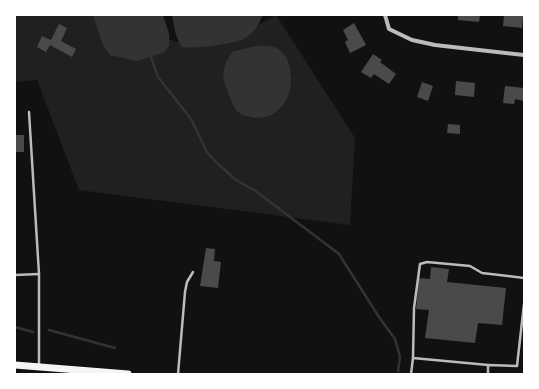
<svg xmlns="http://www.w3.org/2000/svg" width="539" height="389" font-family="Cabin,sans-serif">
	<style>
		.green { fill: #202020 }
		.water { fill: #333 }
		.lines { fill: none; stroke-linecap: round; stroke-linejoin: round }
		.stream { stroke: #333; stroke-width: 2.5 }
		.building { fill: #4a4a4a }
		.service { stroke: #bcbcbc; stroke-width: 2.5 }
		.minor { stroke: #bcbcbc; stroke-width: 4 }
		.primary { stroke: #f5f5f5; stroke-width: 7 }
	</style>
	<rect width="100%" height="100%" fill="#111"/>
	<!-- green -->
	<path class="green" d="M15,15H95L183,44L228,41L276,15L355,138L350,225L79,190L37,80L15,82Z"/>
	<!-- water -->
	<g class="water">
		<path d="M93,15H163L169,34V45L165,52L137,61L110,55L103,45Z"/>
		<path d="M172,15H263C259,23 255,32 247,37C237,44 194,49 182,47C175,37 174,26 172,15Z"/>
		<path d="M255,46C262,46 270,45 276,48C286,53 289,61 290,70C290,74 292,79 291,82C290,104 272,122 251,117C246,116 241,115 237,111C233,107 231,100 229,95C221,76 221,69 232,52Z"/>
	</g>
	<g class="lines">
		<!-- stream -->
		<g class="stream">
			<path d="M151,57L158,77L191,119L207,152L216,162L236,180L257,192L339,254L379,317L395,339L400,357L398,371"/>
			<path d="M15,327L33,332"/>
			<path d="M49,330L115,348"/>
		</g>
	</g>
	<!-- building -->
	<g class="building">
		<path d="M458,15H480L479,22L458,20Z"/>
		<path d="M504,15H523L522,28L503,26Z"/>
		<path d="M354,23L366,45L350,53L345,42L348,40L343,30Z"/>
		<path d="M59,24L67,28L61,41L76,49L72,57L50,45L46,52L37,47L42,36L51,40Z"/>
		<path d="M373,54L382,60L380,62L396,74L389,84L374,74L371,78L361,72Z"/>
		<path d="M456,81L475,83L474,97L455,95Z"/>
		<path d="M422,82L433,86L428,101L417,97Z"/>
		<path d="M505,86L524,88V101L515,99L514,104L503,103Z"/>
		<path d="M448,124L460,125V134L447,133Z"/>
		<rect x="15" y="135" width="9" height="17"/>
		<path d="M206,248L215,249L214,261L221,262L218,288L200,286Z"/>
		<path d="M431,267L449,269L447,282L506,288L502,325L478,323L475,343L425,338L429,310L416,309L419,278L430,279Z"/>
	</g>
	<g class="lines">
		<!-- service -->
		<g class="service">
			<path d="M29,112L39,274V366"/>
			<path d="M15,275L39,274"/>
			<path d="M488,365L413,358L414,308L420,264L427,262L470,266L482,273L524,278"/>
			<path d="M178,374L185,292L187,282L193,272"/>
			<path d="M411,374L413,358"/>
			<path d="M488,374V365L517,366L524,304"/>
		</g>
		<!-- minor -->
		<path class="minor" d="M385,15L389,29L412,40L435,45L524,55"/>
		<!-- primary -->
		<path class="primary" d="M15,365L128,374"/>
	</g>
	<!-- border -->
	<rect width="539" height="389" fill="none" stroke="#ffffff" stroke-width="32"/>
</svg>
